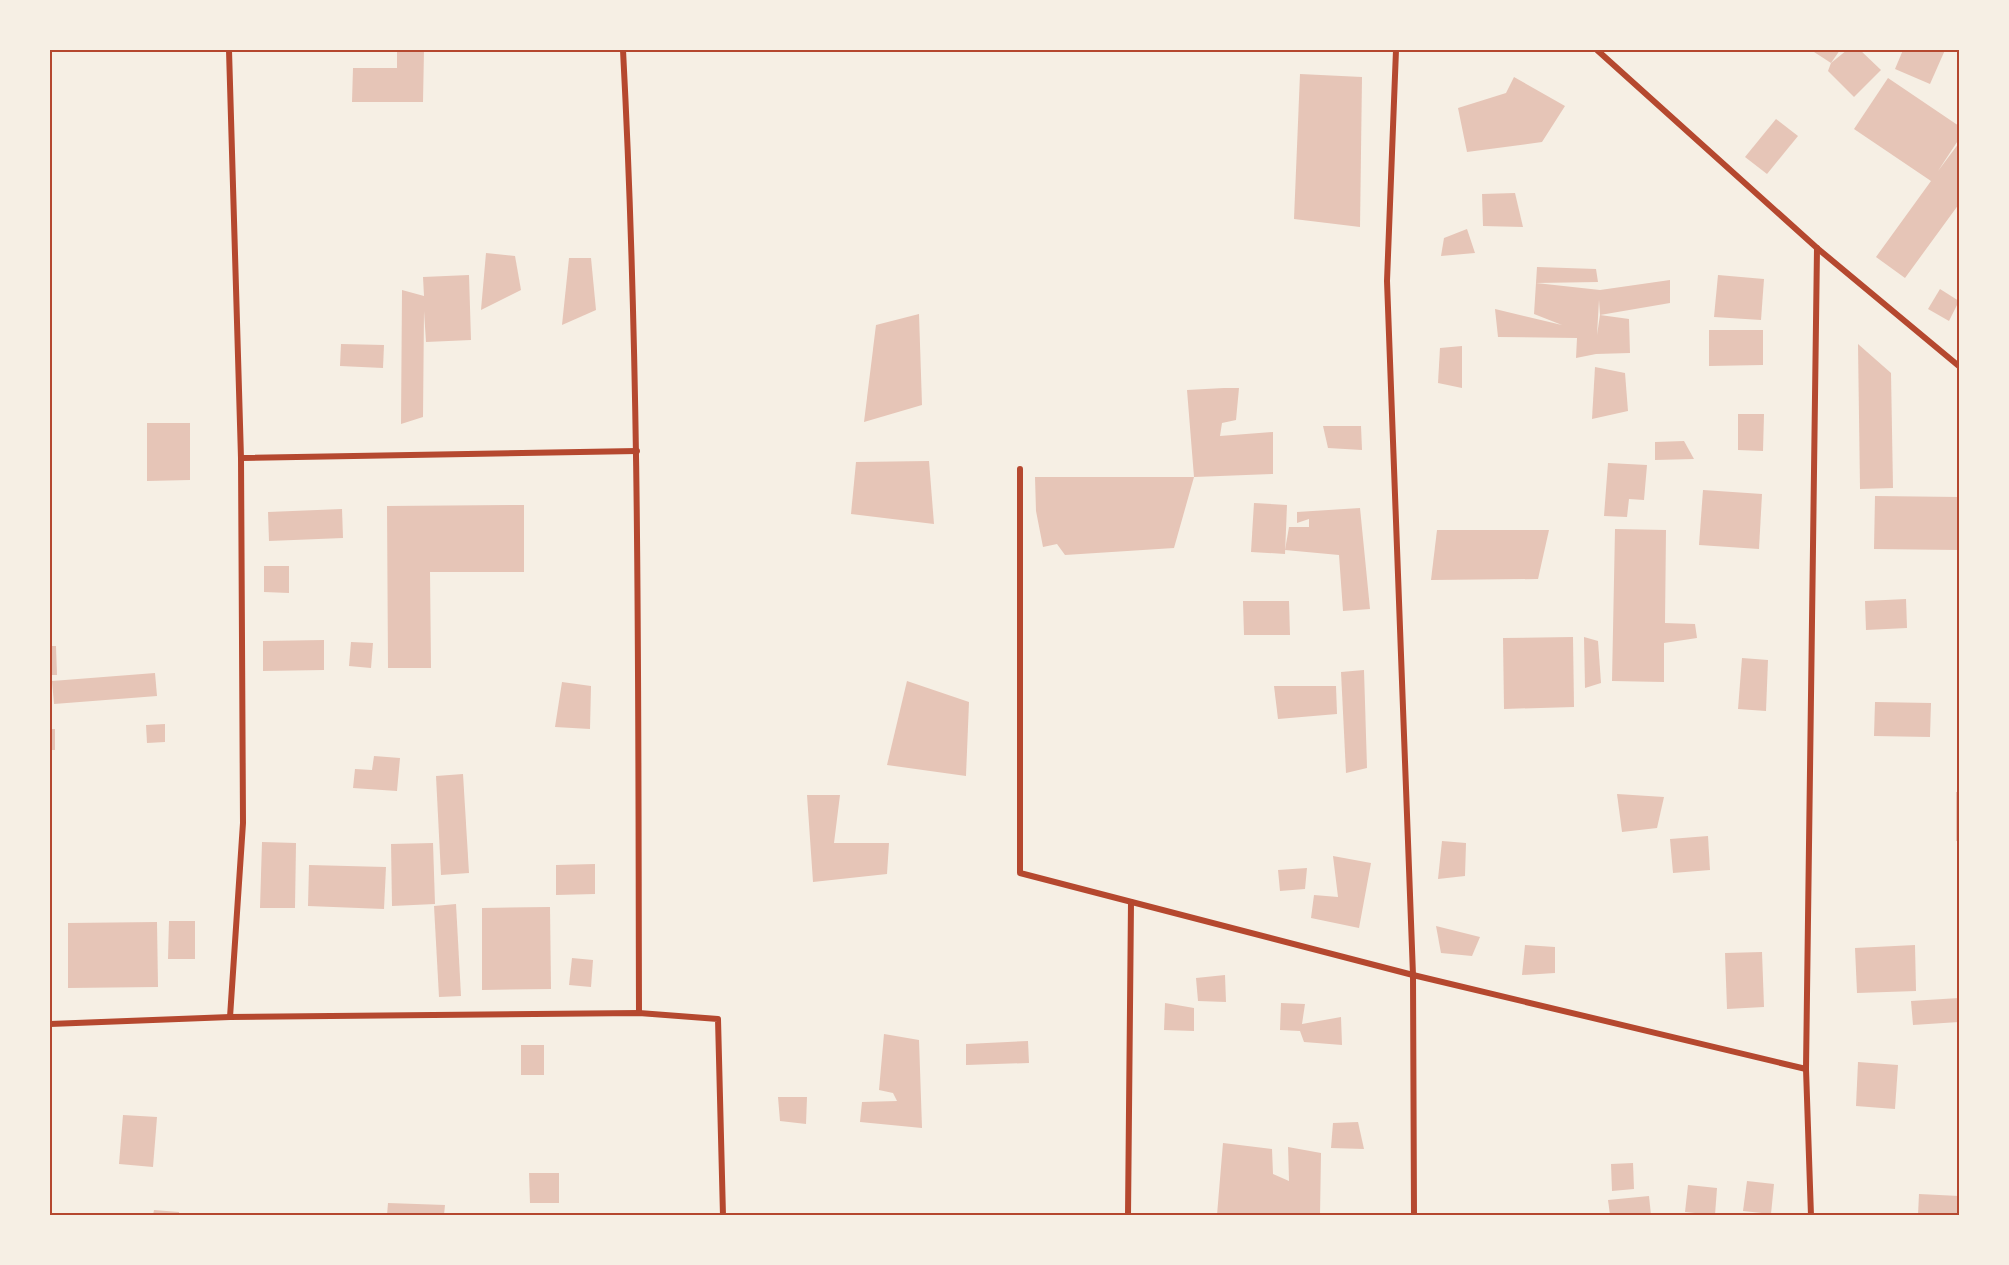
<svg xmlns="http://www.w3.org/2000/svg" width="2009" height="1265" font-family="'DM Sans',sans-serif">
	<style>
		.building { fill: #e6c5b7 }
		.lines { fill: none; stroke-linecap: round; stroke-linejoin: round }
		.minor { stroke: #b5482f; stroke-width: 6 }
		.neatline { fill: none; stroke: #b5482f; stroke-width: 2 }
	</style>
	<rect width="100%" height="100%" fill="#f6efe4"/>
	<!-- building -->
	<g class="building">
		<path d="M397,50H424L423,102H352L353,68H397Z"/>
		<path d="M1811,50H1840L1831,63Z"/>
		<path d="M1847,50H1860L1881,70L1854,97L1828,71L1831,63Z"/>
		<path d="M1903,50H1945L1930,84L1895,69Z"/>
		<path d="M1300,74L1362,77L1360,227L1294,219Z"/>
		<path d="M1514,77L1565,106L1542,142L1467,152L1458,108L1506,93Z"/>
		<path d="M1888,78L1959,126V139L1938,171L1959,143V204L1905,278L1876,257L1931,181L1854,129Z"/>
		<path d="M1776,119L1798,136L1767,174L1745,157Z"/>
		<path d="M1515,193L1523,227L1483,226L1482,194Z"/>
		<path d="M1467,229L1475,253L1441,256L1444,238Z"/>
		<path d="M486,253L515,256L521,290L481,310Z"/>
		<path d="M569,258H591L596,310L562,325Z"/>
		<path d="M1537,267L1596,269L1598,282L1536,283L1600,290L1670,280V303L1600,315L1599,300L1597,335L1600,315L1629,319L1630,353L1596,354L1576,358L1577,338L1498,337L1495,309L1562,325L1534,314L1536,283Z"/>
		<path d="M469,275L471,340L426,342L424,311L423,417L401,424L402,290L424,296L423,277Z"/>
		<path d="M1718,275L1764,279L1761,320L1714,317Z"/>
		<path d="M1940,289L1959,301L1949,321L1928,309Z"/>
		<path d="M919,314L922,405L864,422L876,325Z"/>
		<path d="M1709,330H1763V365L1709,366Z"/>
		<path d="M341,344L384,345L383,368L340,366Z"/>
		<path d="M1858,344L1891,373L1893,488L1860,489Z"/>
		<path d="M1462,346V388L1438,383L1440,348Z"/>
		<path d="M1595,367L1625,373L1628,411L1592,419Z"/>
		<path d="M1224,388H1239L1236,420L1222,423L1220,436L1273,432V474L1194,477L1187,390Z"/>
		<path d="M1738,414H1764L1763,451L1738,450Z"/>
		<path d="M147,423H190V480L147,481Z"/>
		<path d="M1323,426H1361L1362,450L1328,448Z"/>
		<path d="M1684,441L1694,459L1655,460V442Z"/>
		<path d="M929,461L934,524L851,514L856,462Z"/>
		<path d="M1608,463L1647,465L1644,500L1629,499L1627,517L1604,516Z"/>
		<path d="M1035,477H1194L1174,548L1065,555L1057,544L1043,547L1036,511Z"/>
		<path d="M1703,490L1762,494L1759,549L1699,545Z"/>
		<path d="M1875,496L1959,497V550L1874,549Z"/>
		<path d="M1254,503L1287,505L1285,554L1251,552Z"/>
		<path d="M524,505V572H430L431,668H388L387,506Z"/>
		<path d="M1360,508L1370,609L1343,611L1339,555L1285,550L1289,527H1309V519L1297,523V512Z"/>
		<path d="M342,509L343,538L269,541L268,512Z"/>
		<path d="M1615,529L1666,530L1665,623L1695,624L1697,638L1664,643V682L1612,681Z"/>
		<path d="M1437,530H1549L1538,579L1431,580Z"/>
		<path d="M264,566H289V593L264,592Z"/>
		<path d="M1906,599L1907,628L1866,630L1865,601Z"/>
		<path d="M1243,601H1289L1290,635H1244Z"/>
		<path d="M1573,637L1574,707L1504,709L1503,638Z"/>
		<path d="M1584,637L1598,641L1601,683L1585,688Z"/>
		<path d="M324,640V670L263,671V641Z"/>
		<path d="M351,642L373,643L371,668L349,666Z"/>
		<path d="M50,646H56L57,675H50Z"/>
		<path d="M1742,658L1768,660L1766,711L1738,709Z"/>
		<path d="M1364,670L1367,768L1346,773L1341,672Z"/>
		<path d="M155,673L157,696L54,704L52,681Z"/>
		<path d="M907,681L969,702L966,776L887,765Z"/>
		<path d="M562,682L591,686L590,729L555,727Z"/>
		<path d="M1274,686H1336L1337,714L1278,719Z"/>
		<path d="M1875,702L1931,703L1930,737L1874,736Z"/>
		<path d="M165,724V742L147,743L146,725Z"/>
		<rect x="50" y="729" width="5" height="21"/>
		<path d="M374,756L400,758L397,791L353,788L355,769L372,770Z"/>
		<path d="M463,774L469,873L441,875L436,776Z"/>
		<rect x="1956" y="792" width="3" height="49"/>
		<path d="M1617,794L1664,797L1657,828L1622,832Z"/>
		<path d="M807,795H840L834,843H889L887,874L813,882Z"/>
		<path d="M50,813H51L52,832H50Z"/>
		<path d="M1708,836L1710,870L1673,873L1670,839Z"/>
		<path d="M1442,841L1466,843L1465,876L1438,879Z"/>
		<path d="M262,842L296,843L295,908H260Z"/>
		<path d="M433,843L435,904L392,906L391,844Z"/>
		<path d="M1333,856L1371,863L1359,928L1311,918L1314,895L1338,897Z"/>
		<path d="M595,864V894L556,895V865Z"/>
		<path d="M309,865L386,867L384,909L308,906Z"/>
		<path d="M1307,868L1305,889L1280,891L1278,870Z"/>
		<path d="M456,904L461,996L439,997L434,906Z"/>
		<path d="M550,907L551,989L482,990V908Z"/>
		<path d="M169,921H195V959H168Z"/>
		<path d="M157,922L158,987L68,988V923Z"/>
		<path d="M1436,926L1480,937L1472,956L1441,953Z"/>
		<path d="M1525,945L1555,947V973L1522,975Z"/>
		<path d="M1915,945L1916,991L1857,993L1855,948Z"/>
		<path d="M1762,952L1764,1007L1727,1009L1725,953Z"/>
		<path d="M572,958L593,960L591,987L569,985Z"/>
		<path d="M1225,975L1226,1002L1198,1001L1196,978Z"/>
		<path d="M1959,998V1022L1913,1025L1911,1001Z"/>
		<path d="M1165,1003L1194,1008V1031L1164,1030Z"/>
		<path d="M1281,1003L1305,1004L1302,1024L1341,1017L1342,1045L1304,1042L1300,1031L1280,1030Z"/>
		<path d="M884,1034L919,1040L922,1128L860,1122L862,1102L897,1101L893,1093L879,1090Z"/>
		<path d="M1028,1041L1029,1063L966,1065V1044Z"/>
		<rect x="521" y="1045" width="23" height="30"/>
		<path d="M1858,1062L1898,1065L1895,1109L1856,1106Z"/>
		<path d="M778,1097H807L806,1124L780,1121Z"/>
		<path d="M123,1115L157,1117L153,1167L119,1164Z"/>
		<path d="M1358,1122L1364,1149L1331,1148L1333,1123Z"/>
		<path d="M1223,1143L1272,1149L1273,1174L1289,1181L1288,1147L1321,1153L1320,1215H1217Z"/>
		<path d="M1633,1163L1634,1189L1612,1191L1611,1164Z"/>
		<path d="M529,1173H559V1203H530Z"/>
		<path d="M1747,1181L1774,1184L1771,1214L1743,1211Z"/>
		<path d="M1688,1185L1717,1188L1715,1215L1685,1212Z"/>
		<path d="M1919,1194L1959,1196V1215H1918Z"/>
		<path d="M1649,1196L1651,1215H1610L1608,1200Z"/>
		<path d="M388,1203L445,1205L444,1215H387Z"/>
		<path d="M154,1210L179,1212V1215H153Z"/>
	</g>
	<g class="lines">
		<!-- minor -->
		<g class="minor">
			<path d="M229,50L241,458L243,823L230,1017"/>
			<path d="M623,50C640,371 638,692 639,1013"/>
			<path d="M1396,50L1387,281L1413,975L1414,1216"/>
			<path d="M1597,50L1817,248L1960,367"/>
			<path d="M241,458L637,451"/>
			<path d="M1020,469V873L1413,975L1806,1069"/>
			<path d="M50,1024L230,1017L639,1013L718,1019L723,1216"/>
			<path d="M1128,1216L1131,902"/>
			<path d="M1811,1216L1806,1069L1817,248"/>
		</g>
	</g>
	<!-- border -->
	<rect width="2009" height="1265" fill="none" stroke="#f6efe4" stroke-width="102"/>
	<rect x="51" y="51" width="1907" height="1163" class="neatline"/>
</svg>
